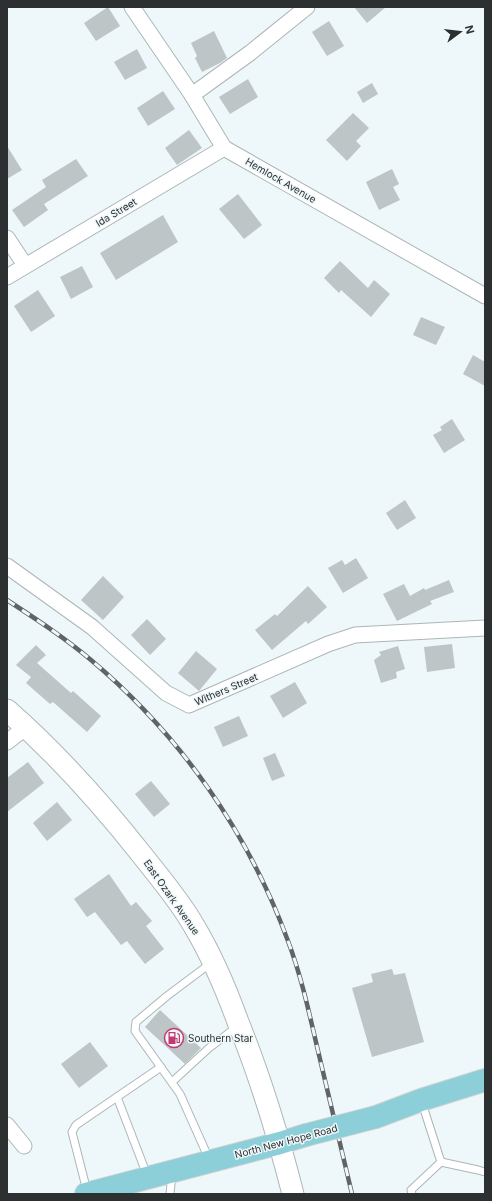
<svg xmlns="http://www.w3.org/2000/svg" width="492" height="1201" viewBox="0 0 492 1201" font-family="Inter,sans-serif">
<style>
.building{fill:#bdc5c7}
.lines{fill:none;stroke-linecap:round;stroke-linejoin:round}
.lane-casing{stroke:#adb6b7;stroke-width:9}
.street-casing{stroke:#adb6b7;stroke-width:17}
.secondary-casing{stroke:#adb6b7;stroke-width:23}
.primary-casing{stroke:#d1d1d2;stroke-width:24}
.lane{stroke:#fff;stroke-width:7}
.street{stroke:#fff;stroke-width:15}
.secondary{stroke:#fff;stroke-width:21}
.primary{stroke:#8ccfd9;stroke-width:22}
.rail-casing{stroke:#606465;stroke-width:4.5}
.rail{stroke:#eef7f9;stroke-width:3;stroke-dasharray:9;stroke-linecap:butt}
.primary-bridge-casing{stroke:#d1d1d2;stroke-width:24;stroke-linecap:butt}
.primary-bridge{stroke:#8ccfd9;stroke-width:22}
.labels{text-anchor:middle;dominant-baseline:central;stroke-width:3;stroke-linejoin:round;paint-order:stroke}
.street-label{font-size:10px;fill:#2d3031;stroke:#eef7f9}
.poi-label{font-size:10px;fill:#2d3031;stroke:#eef7f9;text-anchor:start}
</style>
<rect width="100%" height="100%" fill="#eef7f9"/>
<g class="building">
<polygon points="108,7 120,26 96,41 84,23"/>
<polygon points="354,7 386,7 367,23"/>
<polygon points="329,21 344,46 327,56 312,32"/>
<polygon points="214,31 227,58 220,63 202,72 195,58 197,56 191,43"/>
<polygon points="137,49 147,68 125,80 114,62"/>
<polygon points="248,79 258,97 230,114 219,97"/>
<polygon points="372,83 378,94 363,103 357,92"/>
<polygon points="163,91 175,109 148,126 137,108"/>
<polygon points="353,113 369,128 356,141 361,146 347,161 326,140"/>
<polygon points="189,130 202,148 177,165 165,148"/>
<polygon points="7,146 22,170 7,179"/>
<polygon points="76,159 88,176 44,204 48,210 24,227 12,210 46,187 42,180"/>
<polygon points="392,169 399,184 393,187 400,200 379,210 366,182"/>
<polygon points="238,194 262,225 244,239 219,209"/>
<polygon points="163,215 178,242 116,280 100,253"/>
<polygon points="340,261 368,288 374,280 390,294 371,317 341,290 339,293 324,278"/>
<polygon points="82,266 93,287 71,299 60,277"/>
<polygon points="38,290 55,316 31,332 14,306"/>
<polygon points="421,317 445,327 436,345 413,335"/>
<polygon points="473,355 485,362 485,386 463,374"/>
<polygon points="452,419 465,440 444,453 433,435 442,430 440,427"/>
<polygon points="405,500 416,518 397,530 386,513"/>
<polygon points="356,558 368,578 343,593 328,568 342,560 345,565"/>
<polygon points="103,576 124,597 103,620 81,600"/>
<polygon points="449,580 454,592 430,601 432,604 397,621 383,594 404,584 410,596 424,588 425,590"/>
<polygon points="308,586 327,607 308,624 306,621 272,650 255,630 275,614 277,616"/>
<polygon points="147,619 166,639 150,655 131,635"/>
<polygon points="452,644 455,668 427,672 424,647"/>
<polygon points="36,645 46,655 37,663 71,693 73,691 101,716 87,732 53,702 50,704 26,683 31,677 16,665"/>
<polygon points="398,646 405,669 396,672 397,678 381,683 374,660 381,655 379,652"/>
<polygon points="196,651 217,669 199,691 178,673"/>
<polygon points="295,682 307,703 283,718 270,696"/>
<polygon points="239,716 248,736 223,747 214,727"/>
<polygon points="275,753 285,776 272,781 263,758"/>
<polygon points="28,762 44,783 7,812 7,778"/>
<polygon points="151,781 170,804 154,817 135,794"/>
<polygon points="57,802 72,820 47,841 33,823"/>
<polygon points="109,874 131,906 136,902 152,921 146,926 164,949 145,964 127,941 121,945 95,912 87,917 74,899"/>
<polygon points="392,969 394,975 405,973 424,1042 372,1057 352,988 373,982 371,974"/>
<polygon points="160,1010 201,1048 185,1064 145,1027"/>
<polygon points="90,1042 108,1066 79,1088 61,1064"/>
</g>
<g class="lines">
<g class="lane-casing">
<g id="lane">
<polyline points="172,1082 209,1048 238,1026"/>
<polyline points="117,1097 147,1175"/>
<polyline points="422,1103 441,1162"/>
<polyline points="209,1159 180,1094 135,1031 136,1022 167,996 211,963"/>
<polyline points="441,1162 478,1170 485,1172"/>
<polyline points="87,1191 72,1132 76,1125 161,1067"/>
<polyline points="170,1194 172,1174"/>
<polyline points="412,1194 411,1190 441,1162"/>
</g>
</g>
<g class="street-casing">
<g id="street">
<polyline points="132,7 192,95 224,148 485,296"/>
<polyline points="192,95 250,53 307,7"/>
<polyline points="7,238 25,265"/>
<polyline points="7,277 224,148"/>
<polyline points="7,566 92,627 166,693 189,705 328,644 355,635 485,628"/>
<polyline points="7,742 26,727"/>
<polyline points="7,1125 24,1146"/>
</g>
</g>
<g class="secondary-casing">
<path id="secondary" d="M7 710C57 754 101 803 142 855 160 878 180 901 194 926 212 956 226 989 238 1022 261 1079 278 1135 293 1194"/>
</g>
<g class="primary-casing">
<g id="primary">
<polyline points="376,1117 421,1100 485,1080"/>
<polyline points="86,1194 280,1143 306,1135"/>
</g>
</g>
<use href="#lane" class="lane"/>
<use href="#street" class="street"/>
<use href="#secondary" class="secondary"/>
<use href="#primary" class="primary"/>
<g class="rail-casing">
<path id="rail" d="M7 600C36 619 65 638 91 660 180 735 248 832 288 941 302 978 310 1017 319 1055 330 1101 341 1148 352 1194"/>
</g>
<use href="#rail" class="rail"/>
<g class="primary-bridge-casing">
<polyline id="primary-bridge" points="306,1135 376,1117"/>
</g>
<use href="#primary-bridge" class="primary-bridge"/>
</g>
<defs>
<g id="fuel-ring" transform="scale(1)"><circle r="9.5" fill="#eef7f9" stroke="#c33972" stroke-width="1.5"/><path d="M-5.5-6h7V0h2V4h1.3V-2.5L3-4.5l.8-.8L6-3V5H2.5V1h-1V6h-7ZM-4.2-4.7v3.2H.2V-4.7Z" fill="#c33972"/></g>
</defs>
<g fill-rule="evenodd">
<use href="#fuel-ring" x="174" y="1038"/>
</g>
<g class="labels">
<g class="street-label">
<text transform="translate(281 180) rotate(30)">Hemlock Avenue</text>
<text transform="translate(116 212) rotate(-31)">Ida Street</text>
<text transform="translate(226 689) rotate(-23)">Withers Street</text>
<text transform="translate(172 897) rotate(55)">East Ozark Avenue</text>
<text transform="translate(286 1141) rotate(-15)">North New Hope Road</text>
</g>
<g class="poi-label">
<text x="188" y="1038">Southern Star</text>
</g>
</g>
<rect width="492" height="1201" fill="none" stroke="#2d3031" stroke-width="16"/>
<g transform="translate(460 32) rotate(75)" stroke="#eef7f9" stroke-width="3" paint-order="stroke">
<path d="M0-3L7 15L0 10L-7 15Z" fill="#2d3031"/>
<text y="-6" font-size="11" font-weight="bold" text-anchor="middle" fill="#2d3031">N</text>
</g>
</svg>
